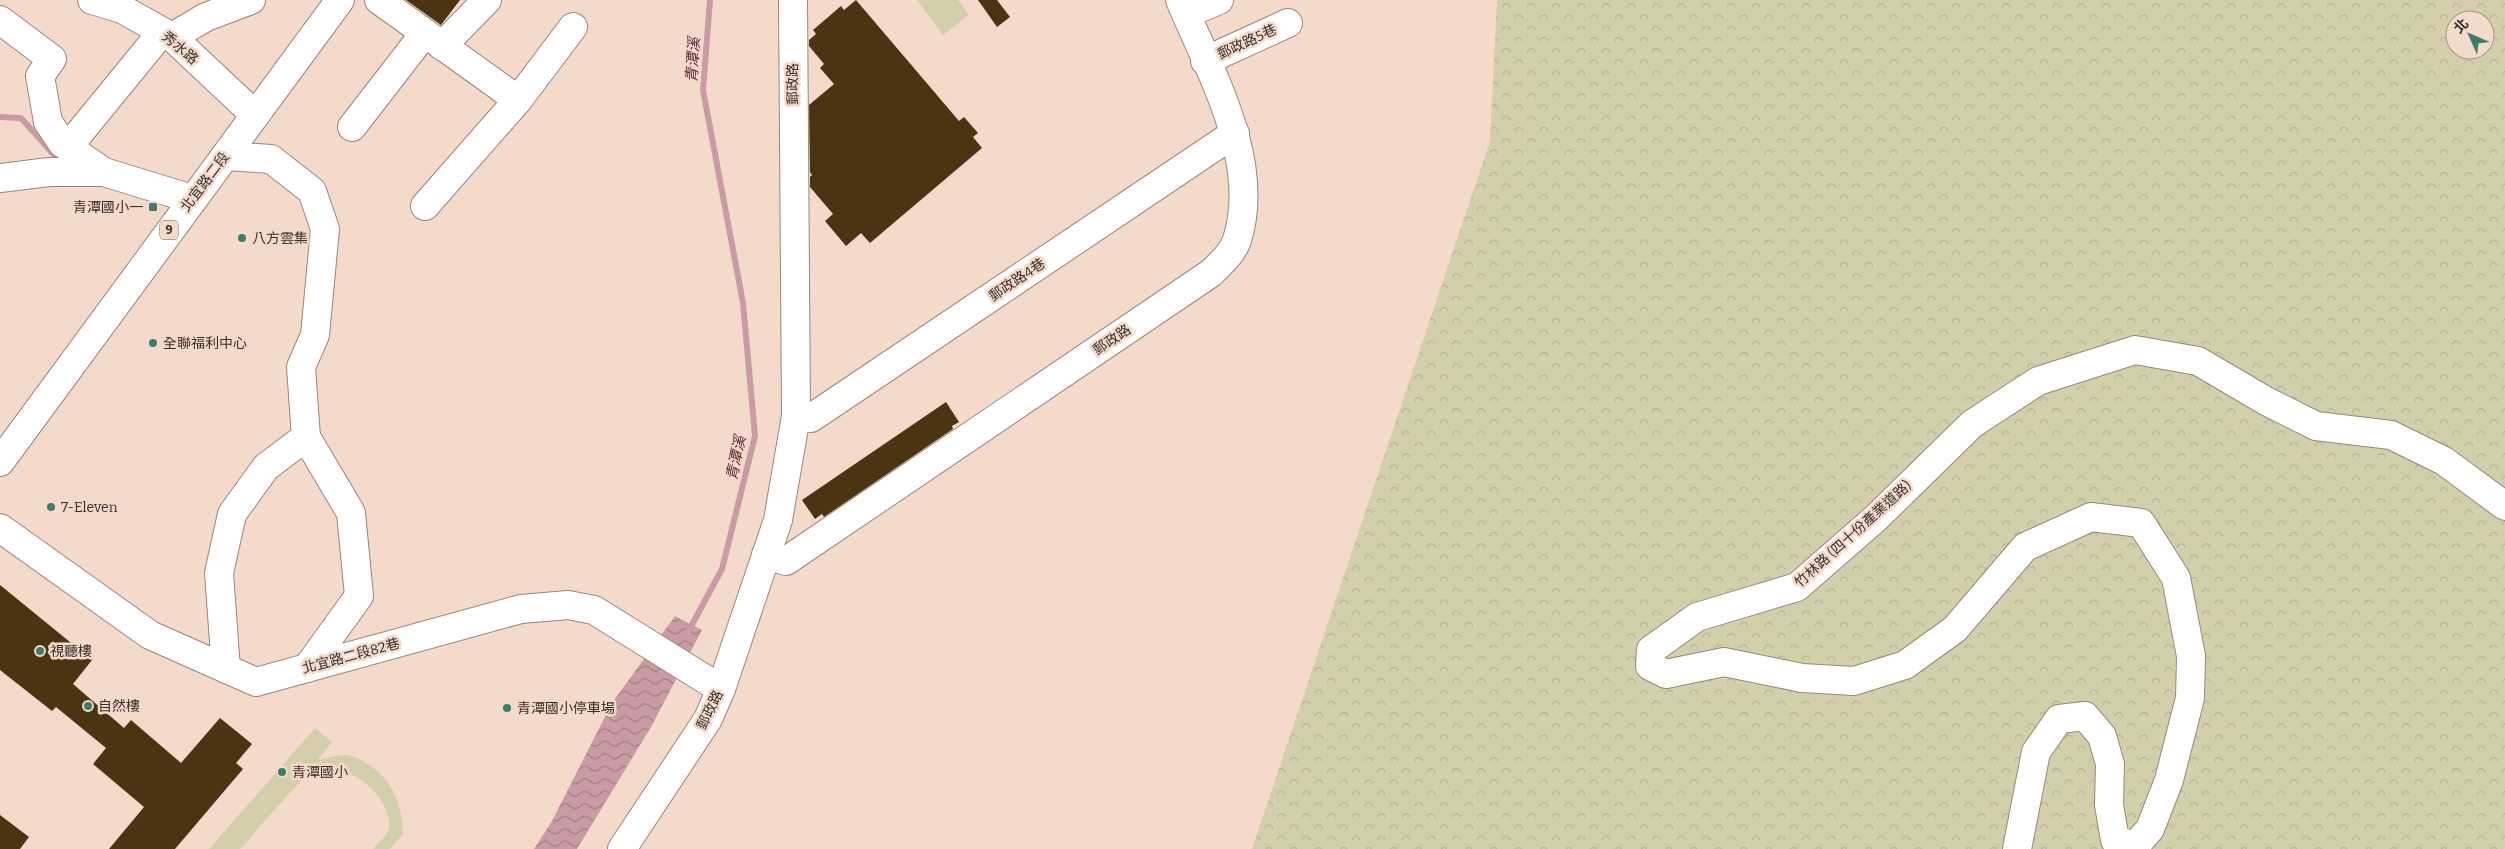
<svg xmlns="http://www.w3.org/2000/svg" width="2505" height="849" viewBox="0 0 2505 849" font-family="Bitter,'Noto Sans TC',serif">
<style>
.forest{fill:url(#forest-crowns);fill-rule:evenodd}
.pitch{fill:#d4cfab}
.water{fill:url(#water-waves)}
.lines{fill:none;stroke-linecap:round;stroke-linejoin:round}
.stream{stroke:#ca9ba5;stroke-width:6}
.building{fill:#4a3412}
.minor-casing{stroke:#9c8577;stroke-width:30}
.major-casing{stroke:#9c8577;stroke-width:30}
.minor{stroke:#fff;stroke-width:28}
.major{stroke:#fff;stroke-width:28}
.poi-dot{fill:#3e7d6c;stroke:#f4dacb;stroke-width:2}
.labels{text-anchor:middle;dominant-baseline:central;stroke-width:5;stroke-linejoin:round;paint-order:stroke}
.shield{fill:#f4dacb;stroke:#70625a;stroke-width:1}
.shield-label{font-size:12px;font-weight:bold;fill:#382e29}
.street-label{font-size:14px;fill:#382e29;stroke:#f4dacb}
.poi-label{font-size:14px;fill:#382e29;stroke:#f4dacb;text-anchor:start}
.water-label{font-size:15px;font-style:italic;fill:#5e2335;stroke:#f4dacb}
</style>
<defs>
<pattern id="forest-crowns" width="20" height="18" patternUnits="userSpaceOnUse" patternTransform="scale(1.25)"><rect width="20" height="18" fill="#d4cfab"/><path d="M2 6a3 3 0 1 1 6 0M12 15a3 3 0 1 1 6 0" fill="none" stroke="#b7b293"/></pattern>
<pattern id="water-waves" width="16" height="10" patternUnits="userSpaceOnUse" patternTransform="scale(1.25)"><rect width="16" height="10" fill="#ca9ba5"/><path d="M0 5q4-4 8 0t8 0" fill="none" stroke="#a57f86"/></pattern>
</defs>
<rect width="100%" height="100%" fill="#f4dacb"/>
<path class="forest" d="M1497 0H2505V849H1252L1490 141ZM2455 20H2485V50H2455Z"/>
<g class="pitch">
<polygon points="917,0 958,0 969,15 943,35"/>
<path d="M315 728 332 742 318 760C330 758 341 753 352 756 357 757 362 761 366 763 393 779 402 804 403 834L390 849H373C378 843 387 836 389 828 390 823 389 818 387 813 378 784 341 760 311 773 302 776 251 838 240 849H209Z"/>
</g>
<polygon class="water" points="675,616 702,630 651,727 577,849 534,849 552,821 612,703"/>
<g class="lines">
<g class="stream">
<polyline points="0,117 21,118 63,165"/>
<polyline points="688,632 722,569 755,436 743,303 703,90 710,0"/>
</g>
</g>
<g class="building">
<polygon points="406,0 460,0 441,25"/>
<polygon points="856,0 959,121 964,117 978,133 973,137 982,148 870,243 861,233 846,246 825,221 833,214 810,187 810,177 812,175 810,172 809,105 834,84 820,68 824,64 809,46 809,40 816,34 813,30 841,6 844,10"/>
<polygon points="978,0 997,0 1010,17 997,27"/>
<polygon points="946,402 959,422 952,426 953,429 824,517 822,514 815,519 802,500"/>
<polygon points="0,585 92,660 73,684 124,728 131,720 181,763 220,718 252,744 236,763 243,769 175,849 109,849 144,807 93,764 106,748 56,707 52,711 0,670"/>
<polygon points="0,815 29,837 20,849 0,849"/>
</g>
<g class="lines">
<g class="minor-casing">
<g id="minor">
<polyline points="92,0 122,9 172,37 255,115"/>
<polyline points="379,0 518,100 425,206"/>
<polyline points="1186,14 1219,0"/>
<polyline points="0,20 52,59 40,76 48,122 62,143 104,172 192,199"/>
<polyline points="172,37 206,17 251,0"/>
<polyline points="442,46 487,0"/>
<polyline points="1205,61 1288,23"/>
<polyline points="518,100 573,27"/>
<polyline points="352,127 424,34"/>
<polyline points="68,147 162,32"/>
<polyline points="225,156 271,159 312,191 325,229 315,335 301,367 306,437 266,467 232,514 219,573 226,669"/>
<polyline points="0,178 49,172 104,172"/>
<polyline points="796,416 811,418 1235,133"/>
<polyline points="306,437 351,513 359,596 307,668"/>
<polyline points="0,528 150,635 256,682 521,609 568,605 594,610 721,689"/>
<path d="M766 555 786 561 1211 273C1221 263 1232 254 1237 240 1262 161 1210 72 1180 0"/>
<polyline points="622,849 708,719 721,689 778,520 796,416 793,0"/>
<polyline points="2017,849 2036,752 2059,719 2085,716 2102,736 2110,764 2109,805 2115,840 2135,846 2150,829 2169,780 2190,698 2191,656 2176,578 2141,523 2091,517 2025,547 1955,629 1905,665 1854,681 1802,678 1724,662 1666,674 1650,666 1651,650 1697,617 1797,587 1876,518 1972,424 2038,381 2135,350 2198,361 2266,401 2316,426 2391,435 2444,461 2505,506"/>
</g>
</g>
<g class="major-casing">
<polyline id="major" points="0,462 340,0"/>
</g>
<use href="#minor" class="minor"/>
<use href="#major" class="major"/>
</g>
<g class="poi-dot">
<rect x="148" y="202" width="10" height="10" rx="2.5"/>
<circle cx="242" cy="238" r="5"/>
<circle cx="153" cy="343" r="5"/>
<circle cx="51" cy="507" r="5"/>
<circle cx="40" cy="651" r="5"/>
<circle cx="88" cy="706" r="5"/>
<circle cx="507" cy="708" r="5"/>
<circle cx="282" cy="772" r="5"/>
</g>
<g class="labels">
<rect class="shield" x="160" y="220.5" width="18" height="19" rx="4"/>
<g class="shield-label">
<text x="169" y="230">9</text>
</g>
<g class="street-label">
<text transform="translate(1247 42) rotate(-25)">郵政路5巷</text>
<text transform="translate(180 48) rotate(40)">秀水路</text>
<text transform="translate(793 84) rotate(-91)">郵政路</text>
<text transform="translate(205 182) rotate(-53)">北宜路二段</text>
<text transform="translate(1017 280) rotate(-34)">郵政路4巷</text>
<text transform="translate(1112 340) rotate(-34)">郵政路</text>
<text transform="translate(1853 534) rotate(-42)">竹林路 (四十份產業道路)</text>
<text transform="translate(351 656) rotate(-15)">北宜路二段82巷</text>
<text transform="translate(710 710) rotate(-64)">郵政路</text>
</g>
<g class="poi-label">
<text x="143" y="207" text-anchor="end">青潭國小一</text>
<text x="252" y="238">八方雲集</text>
<text x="163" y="343">全聯福利中心</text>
<text x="61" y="507">7-Eleven</text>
<text x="50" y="651">視聽樓</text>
<text x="98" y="706">自然樓</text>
<text x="517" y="708">青潭國小停車場</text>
<text x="292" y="772">青潭國小</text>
</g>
<g class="water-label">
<text transform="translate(693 60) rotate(-86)">青潭溪</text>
<text transform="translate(736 458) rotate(-78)">青潭溪</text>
</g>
</g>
<g transform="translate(2470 35) rotate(315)"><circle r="24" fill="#f4dacb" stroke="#a9958a"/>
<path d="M0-4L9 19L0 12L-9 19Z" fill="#3e7d6c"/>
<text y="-8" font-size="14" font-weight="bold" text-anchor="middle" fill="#382e29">北</text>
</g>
</svg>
